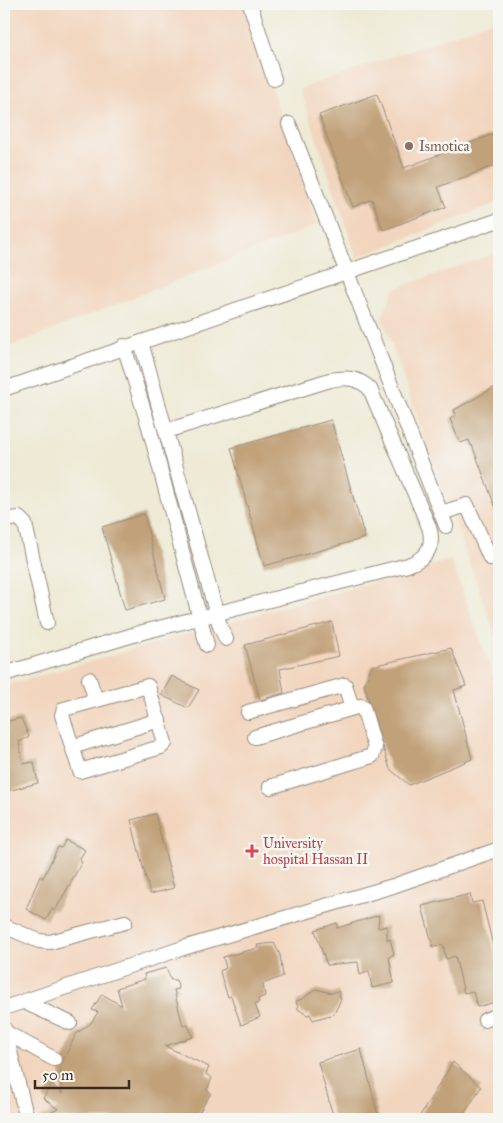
<svg xmlns="http://www.w3.org/2000/svg" width="503" height="1123" viewBox="0 0 503 1123" font-family="'IM FELL Great Primer',serif">
<style>
.built{fill:#f2d5be}
.building{fill:#c1a179}
.lines{fill:none;stroke-linecap:round;stroke-linejoin:round}
.minor-casing{stroke:#948a7a;stroke-width:16}
.minor{stroke:#fff;stroke-width:14}
.education-dot{fill:#8d6e63;stroke:#f6f6f2;stroke-width:2}
.health-dot{fill:#e0444e;stroke:#f6f6f2;stroke-width:2}
.labels{text-anchor:middle;dominant-baseline:central;stroke-width:5;stroke-linejoin:round;paint-order:stroke}
.education-label{font-size:14px;fill:#785e54;stroke:#f6f6f2;text-anchor:start}
.health-label{font-size:14px;fill:#be3a42;stroke:#f6f6f2;text-anchor:start}
</style>
<rect width="100%" height="100%" fill="#f6f6f2"/>
<filter id="ink" filterUnits="userSpaceOnUse"><feTurbulence type="fractalNoise" baseFrequency=".02" numOctaves="2"/><feDisplacementMap in="SourceGraphic" scale="10" xChannelSelector="R" yChannelSelector="G"/><feConvolveMatrix kernelMatrix="1 2 1 2 8 2 1 2 1" color-interpolation-filters="sRGB"/></filter>
<filter id="wash" filterUnits="userSpaceOnUse"><feTurbulence type="fractalNoise" baseFrequency=".0096" numOctaves="4" result="noise"/><feDisplacementMap in="SourceGraphic" scale="20" xChannelSelector="R" yChannelSelector="G"/><feGaussianBlur stdDeviation="1.12" result="paint"/><feColorMatrix in="noise" values="0 0 0 0 0 0 0 0 0 0 0 0 0 0 0 0 0 1.4 0 .05"/><feComposite in="paint" operator="in"/></filter>
<g filter="url(#wash)">
<rect width="100%" height="100%" fill="#eeead5"/>
<g class="built">
<polygon points="4,4 244,4 317,225 4,349"/>
<polygon points="499,19 499,202 357,258 300,89"/>
<polygon points="499,252 499,646 382,317 394,289"/>
<polygon points="451,560 499,692 499,1119 4,1119 4,686"/>
</g>
<g id="blocks">
<g class="building">
<polygon points="377,94 404,168 499,132 499,164 438,187 446,207 383,230 372,199 353,207 319,115"/>
<polygon points="499,385 499,514 498,514 472,445 471,446 469,440 460,443 450,419 456,415 454,410"/>
<polygon points="331,420 365,538 264,566 231,448"/>
<polygon points="144,514 165,599 125,610 102,527"/>
<polygon points="332,622 339,656 280,669 284,693 260,700 245,645"/>
<polygon points="451,648 466,686 454,690 472,759 409,785 390,769 364,685 372,666"/>
<polygon points="172,676 199,690 188,708 161,695"/>
<polygon points="21,718 29,737 19,742 23,764 34,762 38,783 4,792 4,722"/>
<polygon points="155,814 174,888 150,894 131,820"/>
<polygon points="66,840 85,850 79,860 82,862 55,911 52,909 46,920 26,909 40,876 43,878 58,847 61,848"/>
<polygon points="470,894 472,903 482,901 497,961 499,960 499,1001 477,1007 473,991 464,993 455,956 446,959 443,945 433,947 422,906"/>
<polygon points="379,915 378,928 387,926 387,940 390,939 394,954 389,957 394,983 372,988 369,971 360,975 358,962 327,965 315,930 337,923 337,928"/>
<polygon points="274,943 280,955 283,976 263,984 265,996 258,999 259,1002 255,1005 260,1017 241,1025 231,996 228,997 222,979 220,971 226,968 223,957 258,948 257,945"/>
<polygon points="166,968 171,980 176,980 179,989 174,990 183,1026 188,1025 193,1037 165,1046 209,1067 206,1074 212,1078 207,1090 211,1093 195,1119 37,1119 58,1109 43,1098 52,1084 62,1094 60,1067 76,1034 91,1023 98,1012 92,1010 102,994 122,1006 117,988 145,979 144,974"/>
<polygon points="316,989 332,993 338,991 341,999 334,1014 313,1020 310,1014 307,1015 298,1009 296,1001 303,999"/>
<polygon points="361,1049 379,1119 334,1119 318,1062"/>
<polygon points="453,1062 481,1087 461,1119 418,1119"/>
</g>
</g>
</g>
<g filter="url(#ink)">
<use href="#blocks" fill-opacity="0" stroke="#948a7a" stroke-width="1"/>
<g class="lines">
<g class="minor-casing">
<g id="minor">
<polyline points="250,4 274,79"/>
<polyline points="289,124 446,526"/>
<polyline points="141,342 220,626 226,639"/>
<polyline points="124,346 149,427 207,645"/>
<polyline points="4,389 499,220"/>
<polyline points="441,513 467,505 490,558"/>
<polyline points="4,520 19,518 25,524 47,623"/>
<path d="M4 674 143 632 408 565C427 558 435 546 429 527L370 389C358 377 346 377 330 380L166 431"/>
<polyline points="89,679 96,700"/>
<polygon points="148,686 165,743 161,747 80,771 62,715 64,709"/>
<polyline points="248,712 345,685 352,708"/>
<polyline points="255,737 360,706 363,707 375,748 372,756 270,787"/>
<polyline points="72,747 159,720"/>
<polyline points="4,926 39,941 50,942 125,922"/>
<polyline points="24,1002 70,1023"/>
<polyline points="4,1008 183,948 393,886 499,849"/>
<polyline points="485,1020 499,1015"/>
<polyline points="4,1028 27,1119"/>
<polyline points="5,1032 54,1059"/>
</g>
</g>
<use href="#minor" class="minor"/>
</g>
</g>
<circle class="education-dot" cx="409" cy="146" r="5"/>
<path class="health-dot" d="M249.5 843.5h5v5h5v5h-5v5h-5v-5h-5v-5h5z"/>
<g class="labels">
<g class="education-label">
<text x="419" y="146">Ismotica</text>
</g>
<g class="health-label">
<text x="263" y="843">University<tspan x="263" dy="16">hospital Hassan II</tspan></text>
</g>
</g>
<rect width="503" height="1123" fill="none" stroke="#f6f6f2" stroke-width="20"/>
<path d="M35 1080v8h94v-8" fill="none" stroke="#3b2a1e" stroke-width="2.5"/>
<text x="42" y="1080" font-size="15" fill="#3b2a1e" stroke="#f6f6f2" stroke-width="4" paint-order="stroke">50 m</text>
</svg>
